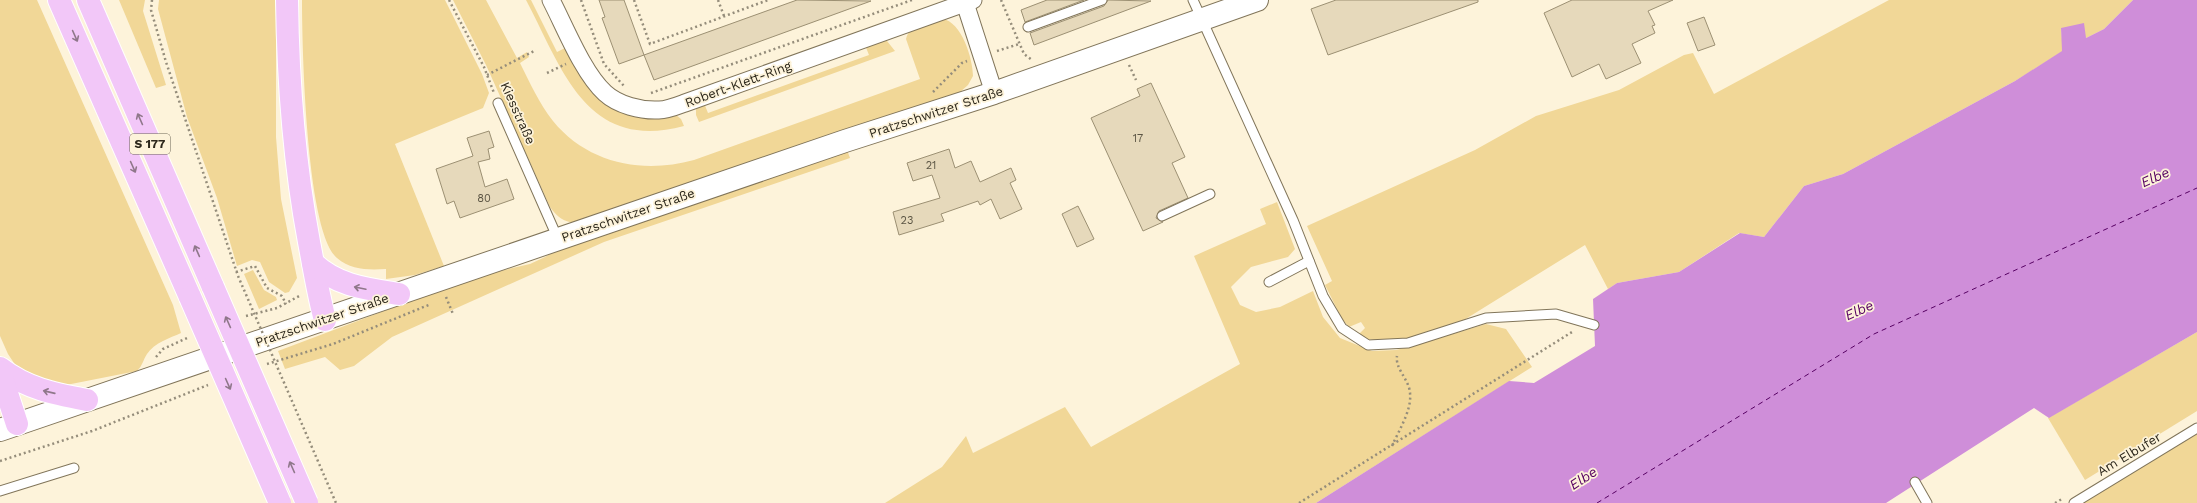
<svg xmlns="http://www.w3.org/2000/svg" width="2197" height="503" viewBox="0 0 2197 503" font-family="'Work Sans',sans-serif">
<style>
.green{fill:#f1d797}
.water{fill:#cf8ed9}
.lines{fill:none;stroke-linecap:round;stroke-linejoin:round}
.ferry{stroke:#560062;stroke-width:1;stroke-dasharray:5 4;stroke-linecap:butt}
.building{fill:#e6d9bb;stroke:#9c9073}
.service-casing{stroke:#81755a;stroke-width:11}
.minor-casing{stroke:#81755a;stroke-width:19}
.tertiary-casing{stroke:#81755a;stroke-width:24}
.trunk-casing{stroke:#fff;stroke-width:24}
.path{stroke:#958d7b;stroke-width:2.5;stroke-dasharray:2 3;stroke-linecap:butt}
.service{stroke:#fff;stroke-width:9}
.minor{stroke:#fff;stroke-width:17}
.tertiary{stroke:#fff;stroke-width:22}
.trunk{stroke:#f2c7f8;stroke-width:22}
.trunk-bridge-casing{stroke:#fff;stroke-width:24;stroke-linecap:butt}
.path-bridge{stroke:#958d7b;stroke-width:2.5;stroke-dasharray:2 3;stroke-linecap:butt}
.trunk-bridge{stroke:#f2c7f8;stroke-width:22}
.oneway{stroke:#8f778a}
.labels{text-anchor:middle;dominant-baseline:central;stroke-width:3.5;stroke-linejoin:round;paint-order:stroke}
.number-label{font-size:11px;fill:#5a5443}
.shield{fill:#fdf3da;stroke:#6b6454;stroke-width:1}
.shield-label{font-size:12px;font-weight:bold;fill:#2c271b}
.street-label{font-size:13px;fill:#2c271b;stroke:#fdf3da}
.water-label{font-size:14px;font-style:italic;fill:#560062;stroke:#fdf3da}
</style>
<rect width="100%" height="100%" fill="#fdf3da"/>
<g class="green">
<path d="M0 0H37L173 305 181 333C170 338 154 343 147 354 143 360 143 365 137 371L61 386 18 369 8 354 0 336Z"/>
<polygon points="119,0 145,0 143,11 166,85 156,88"/>
<polygon points="159,0 276,0 276,137 281,199 297,278 289,292 285,293 269,282 260,262 252,260 237,266 217,198 187,117 158,9"/>
<path d="M302 0H445L482 74 489 93 483 108 395 144 444 266 415 275 386 279V269C368 270 351 270 337 258 306 232 302 45 302 0Z"/>
<path d="M453 0H486L517 58 527 52 529 57 520 63C530 83 539 103 553 121 588 164 643 174 694 160L920 79 906 39C908 30 914 28 922 26 927 24 937 19 942 19 962 21 973 60 973 76L968 85 959 93 576 223C564 222 557 217 550 207L486 65Z"/>
<path d="M526 0H531L557 52 567 47 620 111C639 118 656 117 676 115L681 119 684 126C586 152 563 70 526 0Z"/>
<polygon points="1889,0 2133,0 2104,29 2086,38 2061,28 2063,51 2015,81 1843,174 1804,186 1764,237 1739,233 1679,272 1617,283 1608,289 1585,245 1464,320 1407,339 1381,341 1367,339 1359,334 1365,328 1361,322 1349,327 1342,319 1325,285 1332,281 1307,226 1475,150 1536,116 1619,90 1684,55 1693,53 1714,94"/>
<polygon points="878,40 887,41 895,51 699,122 696,115 696,109 704,103 708,113 869,55 865,45"/>
<polygon points="847,150 850,158 604,242 392,337 354,366 340,370 325,357 285,369 278,351 474,277 530,264 545,257 565,245"/>
<polygon points="1277,202 1295,249 1288,257 1251,267 1231,287 1240,305 1256,312 1280,307 1313,291 1323,317 1340,338 1372,351 1396,350 1416,345 1486,324 1506,329 1532,367 1316,503 885,503 942,467 966,436 973,453 1065,407 1091,447 1240,364 1194,256 1266,224 1260,209"/>
<polygon points="253,270 264,290 276,297 277,300 259,309 244,274"/>
<polygon points="2197,332 2197,411 2085,480 2048,418"/>
<polygon points="2197,434 2197,503 2083,503"/>
</g>
<polygon class="water" points="2133,0 2197,0 2197,332 2049,418 2034,408 1886,503 1316,503 1509,381 1534,383 1595,346 1593,299 1617,283 1679,272 1740,233 1764,237 1804,186 1843,174 2015,81 2062,51 2061,28 2084,23 2086,38 2104,29"/>
<g class="lines">
<polyline class="ferry" points="1597,503 1874,334 2197,188"/>
</g>
<g class="building">
<polygon points="599,0 624,0 644,55 797,0 871,1 654,80 644,55 619,64 602,18 605,17"/>
<polygon points="1047,0 1084,0 1025,22 1021,10"/>
<polygon points="1108,0 1151,1 1034,45 1030,33 1104,6"/>
<polygon points="1336,0 1478,0 1478,2 1328,55 1311,9"/>
<polygon points="1572,0 1673,0 1648,11 1655,25 1652,26 1655,33 1632,44 1641,63 1606,79 1599,64 1572,77 1544,13"/>
<polygon points="1704,17 1715,45 1698,51 1687,23"/>
<polygon points="1151,83 1185,157 1172,163 1188,198 1159,211 1156,218 1163,222 1143,231 1091,118 1140,96 1137,89"/>
<polygon points="489,131 494,147 488,149 490,159 478,162 485,187 507,179 514,199 460,218 454,201 447,204 436,169 473,156 467,138"/>
<polygon points="949,149 955,168 971,161 980,182 1011,168 1016,180 1010,183 1022,209 1000,219 991,199 980,205 978,201 941,214 944,221 899,235 893,212 940,198 932,175 913,181 907,163"/>
<polygon points="1078,206 1094,239 1077,247 1062,214"/>
</g>
<g class="lines">
<g class="service-casing">
<g id="service">
<polyline points="1193,0 1293,220 1323,296 1342,328 1368,345 1408,343 1486,318 1556,314 1594,325"/>
<polyline points="1028,27 1102,0"/>
<polyline points="498,103 558,239"/>
<polyline points="1162,216 1210,194"/>
<polyline points="1269,282 1309,261"/>
<polyline points="1915,482 1927,503"/>
<polyline points="0,491 74,468"/>
<polyline points="2074,503 2197,428"/>
</g>
</g>
<g class="minor-casing">
<g id="minor">
<path d="M551 0C565 27 583 73 605 93 618 105 641 111 659 110 667 110 677 106 685 103L973 0"/>
<polyline points="964,0 994,93"/>
</g>
</g>
<g class="tertiary-casing">
<polyline id="tertiary" points="0,430 845,141 994,93 1257,0"/>
</g>
<g class="trunk-casing">
<g id="trunk">
<polyline points="59,0 190,297"/>
<polyline points="88,0 213,287"/>
<path d="M287 0C288 82 294 162 309 242 314 268 318 294 325 320"/>
<path d="M313 263C337 286 367 289 399 294"/>
<path d="M0 368C27 389 55 394 87 400"/>
<polyline points="0,372 17,424"/>
</g>
</g>
<g class="path">
<polyline points="152,0 151,10 166,62 238,276"/>
<polyline points="449,0 484,67 494,93"/>
<polyline points="581,0 604,64 624,86"/>
<polyline points="634,0 650,44 768,0"/>
<polyline points="718,0 724,16"/>
<polyline points="1001,0 1024,54 1032,60"/>
<polyline points="997,51 1019,44"/>
<polyline points="1129,65 1136,80"/>
<polyline points="547,73 566,64"/>
<polyline points="487,75 536,50"/>
<polyline points="933,92 962,63 967,61"/>
<polyline points="651,93 912,0"/>
<polyline points="236,272 255,266 267,288 282,296 286,304"/>
<polyline points="446,297 453,314"/>
<polyline points="246,316 277,308 301,295"/>
<polyline points="156,357 163,349 187,338"/>
<polyline points="267,364 333,344 431,304"/>
<path d="M1392 446C1399 430 1412 410 1410 393 1409 379 1395 369 1397 356"/>
<polyline points="0,461 92,431 208,385"/>
<polyline points="1299,503 1572,332"/>
<polyline points="2055,503 2062,499"/>
</g>
<use href="#service" class="service"/>
<use href="#minor" class="minor"/>
<use href="#tertiary" class="tertiary"/>
<use href="#trunk" class="trunk"/>
<g class="trunk-bridge-casing">
<g id="trunk-bridge">
<polyline points="213,287 307,503"/>
<polyline points="190,297 280,503"/>
</g>
</g>
<polyline class="path-bridge" points="238,276 336,503"/>
<use href="#trunk-bridge" class="trunk-bridge"/>
</g>
<defs><path id="oneway-shaft" d="M-6 0H5M1.5-3L5.5 0L1.5 3" fill="none" stroke-width="1.6" stroke-linecap="round" stroke-linejoin="round"/></defs>
<g class="oneway">
<use href="#oneway-shaft" transform="translate(75 36) rotate(66)"/>
<use href="#oneway-shaft" transform="translate(140 119) rotate(-114)"/>
<use href="#oneway-shaft" transform="translate(133 167) rotate(66)"/>
<use href="#oneway-shaft" transform="translate(197 251) rotate(-114)"/>
<use href="#oneway-shaft" transform="translate(360 288) rotate(-168)"/>
<use href="#oneway-shaft" transform="translate(228 322) rotate(-114)"/>
<use href="#oneway-shaft" transform="translate(228 384) rotate(66)"/>
<use href="#oneway-shaft" transform="translate(49 392) rotate(-167)"/>
<use href="#oneway-shaft" transform="translate(292 467) rotate(-114)"/>
</g>
<g class="labels">
<g class="number-label">
<text x="1138" y="138">17</text>
<text x="931" y="165">21</text>
<text x="484" y="198">80</text>
<text x="907" y="220">23</text>
</g>
<rect class="shield" x="130" y="134" width="40" height="20" rx="3"/>
<g class="shield-label">
<text x="150" y="144">S 177</text>
</g>
<g class="street-label">
<text transform="translate(738 84) rotate(-20)">Robert-Klett-Ring</text>
<text transform="translate(936 112) rotate(-18)">Pratzschwitzer Straße</text>
<text transform="translate(518 113) rotate(66)">Kiesstraße</text>
<text transform="translate(628 215) rotate(-19)">Pratzschwitzer Straße</text>
<text transform="translate(322 320) rotate(-19)">Pratzschwitzer Straße</text>
<text transform="translate(2129 454) rotate(-31)">Am Elbufer</text>
</g>
<g class="water-label">
<text transform="translate(2155 177) rotate(-24)">Elbe</text>
<text transform="translate(1859 310) rotate(-24)">Elbe</text>
<text transform="translate(1583 478) rotate(-33)">Elbe</text>
</g>
</g>
</svg>
